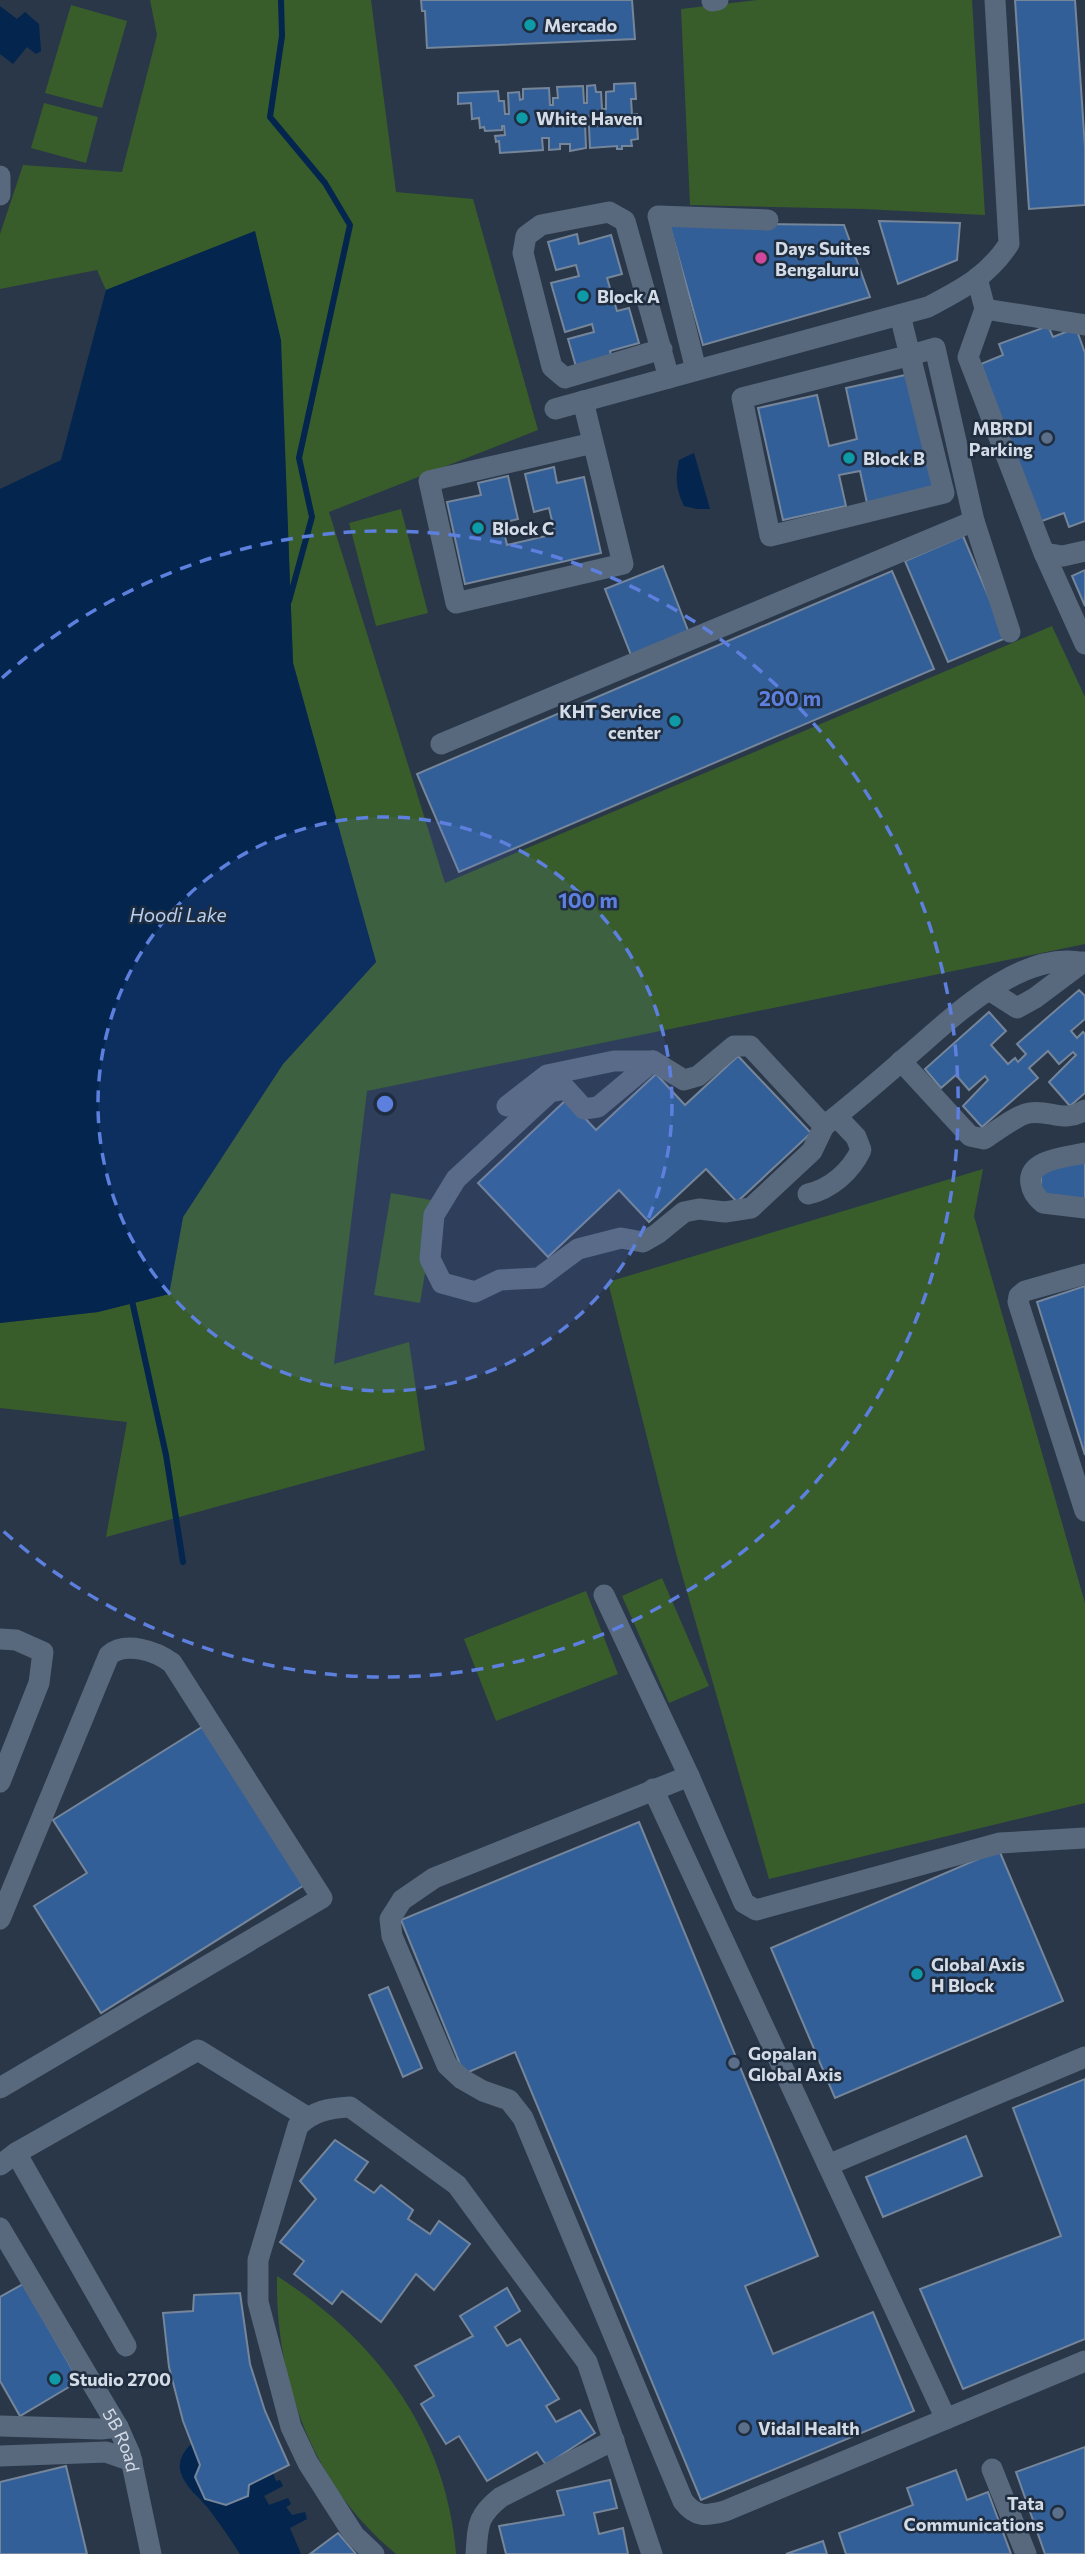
<svg xmlns="http://www.w3.org/2000/svg" width="1085" height="2554" viewBox="0 0 1085 2554" font-family="Commissioner,sans-serif">
<style>
.green{fill:#385d2b}
.water{fill:#03254e}
.lines{fill:none;stroke-linecap:round;stroke-linejoin:round}
.stream{stroke:#03254e;stroke-width:6}
.building{fill:#335f98;stroke:#75859a;stroke-width:2}
.minor{stroke:#59697d;stroke-width:21}
.ring{fill:none;stroke:#5d7fdd;stroke-width:3.5;stroke-dasharray:12 9}
.culture-dot{fill:#0f9aa8;stroke:#1f2d3f;stroke-width:2.5}
.hotel-dot{fill:#d1479c;stroke:#1f2d3f;stroke-width:2.5}
.service-dot{fill:#5c6f8a;stroke:#1f2d3f;stroke-width:2.5}
.labels{text-anchor:middle;dominant-baseline:central;stroke-width:5;stroke-linejoin:round;paint-order:stroke}
.poi-label{font-size:18px;font-weight:bold;fill:#d3dbe7;stroke:#1f2d3f;text-anchor:start}
.street-label{font-size:18px;fill:#d3dbe7;stroke:#1f2d3f}
.water-label{font-size:19px;font-style:italic;fill:#b8d1f3;stroke:#1f2d3f}
.centre{fill:#5d7fdd;stroke:#1f2d3f;stroke-width:3.5}
.ring-label{font-size:21px;text-anchor:middle;font-weight:bold;fill:#5d7fdd;stroke:#1f2d3f;stroke-width:5;stroke-linejoin:round;paint-order:stroke}
</style>
<rect width="100%" height="100%" fill="#293749"/>
<g class="green">
<polygon points="150,0 371,0 396,192 473,199 538,430 329,512 445,883 1052,626 1085,697 1085,944 367,1091 334,1364 409,1342 425,1450 106,1537 127,1422 0,1408 0,1323 98,1312 169,1294 183,1217 283,1064 376,962 293,663 285,458 255,231 106,290 97,270 0,289 0,234 23,165 122,172 157,35"/>
<polygon points="757,0 972,0 985,215 863,209 690,205 681,9"/>
<polygon points="71,5 127,21 102,108 45,93"/>
<polygon points="44,103 98,117 86,163 31,148"/>
<polygon points="401,509 428,613 376,626 349,523"/>
<polygon points="983,1169 974,1216 1085,1603 1085,1803 769,1879 677,1557 608,1282"/>
<polygon points="391,1193 437,1201 420,1303 374,1295"/>
<polygon points="662,1578 709,1686 669,1703 622,1596"/>
<polygon points="586,1591 618,1674 496,1721 464,1639"/>
<path d="M277 2276C377 2340 446 2433 456 2554H396C313 2486 275 2381 277 2276Z"/>
</g>
<g class="water">
<polygon points="0,6 17,19 25,12 39,24 41,51 36,54 27,47 13,64 0,54"/>
<polygon points="255,231 281,340 293,663 376,962 283,1064 183,1217 169,1294 98,1312 0,1323 0,489 61,460 106,290"/>
<path d="M694 453 710 509H697L684 506C676 489 675 478 679 460Z"/>
<path d="M192 2443 200 2465 195 2477 204 2499 226 2505 248 2496 249 2485 273 2473 276 2481 280 2480 283 2486 264 2496 269 2505 288 2498 291 2504 286 2507 292 2515 305 2512 307 2519 290 2528 301 2554H240C230 2538 219 2523 208 2508 199 2497 185 2487 181 2473 177 2461 184 2451 192 2443Z"/>
</g>
<g class="lines">
<g class="stream">
<polyline points="281,0 282,36 270,117 325,183 350,225 299,458 312,517 289,601"/>
<polyline points="131,1296 166,1455 183,1562"/>
</g>
</g>
<g class="building">
<polygon points="421,0 632,0 635,39 427,48 425,11 422,11"/>
<polygon points="1015,0 1075,0 1085,147 1085,205 1029,209"/>
<polygon points="635,83 636,99 631,99 632,114 637,114 637,119 615,121 615,125 637,124 638,139 631,140 632,146 622,146 622,149 617,149 617,146 590,148 589,126 600,126 599,116 573,117 574,125 585,124 586,148 570,151 570,144 560,144 560,149 549,150 549,138 542,138 543,150 500,153 499,141 496,142 495,136 505,135 504,126 502,126 502,130 485,131 484,127 480,128 479,118 472,119 471,103 458,104 458,93 498,91 499,101 504,101 505,114 509,114 508,93 519,92 520,100 523,99 523,89 549,88 550,105 553,105 553,98 558,98 557,87 583,86 584,103 587,103 587,86 595,85 596,92 601,92 602,109 606,109 606,92 614,91 614,84"/>
<polygon points="879,221 960,223 957,260 898,284"/>
<polygon points="669,223 844,225 870,297 703,345"/>
<polygon points="577,234 579,244 611,235 622,274 607,278 617,311 629,308 639,343 610,351 612,360 577,370 568,339 594,332 592,324 565,332 551,283 579,276 576,265 556,270 548,242"/>
<polygon points="1048,326 1053,337 1076,328 1085,353 1085,521 1069,527 1064,513 1039,522 981,364 1003,355 999,344"/>
<polygon points="910,374 935,488 867,503 860,471 839,475 846,506 783,520 758,408 817,395 829,446 857,439 846,388"/>
<polygon points="554,467 557,483 584,477 601,553 465,584 447,502 481,495 478,483 508,476 518,519 502,523 507,545 555,534 549,508 534,512 525,474"/>
<polygon points="963,536 1006,638 948,662 905,561"/>
<polygon points="663,566 689,633 631,655 605,589"/>
<polygon points="1085,570 1085,606 1072,576"/>
<polygon points="892,571 934,669 459,872 417,774"/>
<polygon points="1079,990 1085,996 1085,1019 1071,1031 1077,1038 1083,1032 1085,1034 1085,1093 1070,1106 1049,1082 1076,1055 1073,1052 1059,1064 1048,1051 1029,1068 1038,1078 982,1127 963,1106 988,1080 985,1076 969,1090 956,1075 941,1088 925,1069 989,1012 1006,1031 991,1045 1008,1064 1015,1058 1018,1062 1026,1054 1017,1044"/>
<polygon points="738,1056 811,1133 737,1202 706,1169 649,1222 619,1190 548,1257 478,1183 567,1099 596,1130 656,1074 685,1105"/>
<polygon points="1085,1160 1085,1201 1041,1197 1041,1170"/>
<polygon points="1085,1286 1085,1455 1037,1302"/>
<polygon points="205,1725 306,1884 101,2013 34,1906 87,1873 53,1820"/>
<polygon points="639,1822 818,2256 745,2286 773,2354 873,2312 914,2411 701,2500 515,2052 464,2074 401,1920"/>
<polygon points="999,1850 1063,2001 835,2098 771,1948"/>
<polygon points="388,1987 422,2068 403,2077 369,1995"/>
<polygon points="1085,2079 1085,2339 963,2389 920,2289 1061,2236 1013,2108"/>
<polygon points="966,2136 982,2176 883,2217 866,2177"/>
<polygon points="335,2140 368,2162 355,2180 374,2193 381,2185 413,2210 408,2219 430,2234 439,2221 470,2244 434,2290 416,2274 381,2322 342,2291 332,2304 294,2274 304,2261 280,2242 316,2199 300,2181"/>
<polygon points="23,2284 79,2381 20,2416 0,2381 0,2297"/>
<polygon points="507,2288 520,2311 495,2327 507,2346 520,2339 559,2399 546,2406 556,2422 580,2410 595,2433 546,2465 537,2452 487,2481 459,2436 446,2444 421,2404 434,2396 415,2366 473,2336 460,2316"/>
<polygon points="240,2293 250,2364 265,2411 289,2465 249,2485 248,2496 226,2505 205,2499 195,2477 200,2465 183,2421 169,2367 163,2313 193,2311 194,2295"/>
<polygon points="1085,2447 1085,2554 1045,2554 1016,2472"/>
<polygon points="66,2466 87,2554 0,2554 0,2482"/>
<polygon points="956,2470 967,2500 988,2492 1011,2554 846,2554 839,2533 913,2505 907,2488"/>
<polygon points="610,2480 617,2508 594,2513 599,2534 623,2528 628,2554 506,2554 499,2526 564,2515 557,2491"/>
<polygon points="338,2533 356,2554 310,2554"/>
<polygon points="823,2541 827,2554 786,2554"/>
</g>
<g class="lines">
<g class="minor">
<polyline points="712,1 718,0"/>
<polyline points="0,176 0,195"/>
<polyline points="977,278 985,309 968,357 1044,553 1085,644"/>
<polyline points="985,309 1085,325"/>
<polyline points="662,349 565,378 552,367 523,253 526,236 541,225 609,212 625,221 669,378"/>
<polyline points="696,370 658,216 768,220"/>
<polyline points="583,401 623,564 456,603 429,481 593,443"/>
<path d="M555 409 928 307C962 289 987 277 1009 244L995 0"/>
<polyline points="974,521 1010,632"/>
<polyline points="1044,553 1063,556 1085,551"/>
<polyline points="441,744 974,521 935,348 911,355 742,398 770,536 944,493 900,315"/>
<polyline points="989,990 1017,1008 1035,998 1083,962"/>
<polygon points="734,1046 750,1046 824,1126 812,1151 751,1208 725,1212 699,1209 684,1212 657,1234 643,1242 621,1238 578,1249 539,1278 500,1280 475,1292 442,1283 430,1259 434,1215 456,1179 550,1092 566,1089 584,1109 598,1107 653,1061 684,1080 698,1076"/>
<path d="M901 1061 970 1136 984 1139C995 1132 1017 1115 1029 1113 1051 1109 1062 1124 1085 1110"/>
<polyline points="507,1106 547,1075 614,1061 653,1061"/>
<path d="M824 1126C854 1103 882 1078 911 1053 954 1016 1023 948 1085 963"/>
<path d="M1085 1153C1068 1157 1026 1159 1031 1184 1032 1192 1037 1198 1043 1203L1085 1208"/>
<path d="M808 1194C831 1189 851 1171 861 1150L856 1137 837 1117"/>
<polyline points="1085,1274 1025,1291 1019,1296 1018,1302 1085,1511"/>
<polyline points="604,1595 689,1776"/>
<polyline points="0,1639 16,1640 43,1652 39,1683 0,1782"/>
<polyline points="653,1789 946,2419"/>
<path d="M1085 1838 1000 1843 756 1910 744 1903 689 1776 434 1878 402 1900 390 1919 392 1936 447 2065 462 2079 483 2091 509 2100 523 2118 683 2501C696 2518 706 2516 725 2511L1085 2361"/>
<path d="M0 1919 109 1655C126 1641 156 1651 172 1663L322 1898 0 2088"/>
<polyline points="16,2153 126,2346"/>
<polyline points="0,2165 16,2153 198,2050 307,2117"/>
<polyline points="828,2165 1085,2057"/>
<path id="s1" d="M0 2228 118 2427 130 2454 151 2554"/>
<polyline points="0,2426 101,2429 118,2427"/>
<polyline points="0,2456 106,2452 132,2461"/>
<polyline points="992,2469 1026,2554"/>
<path d="M374 2554 354 2535 308 2463 291 2427 258 2302V2260L298 2126C313 2111 329 2108 350 2107L457 2185 587 2362 652 2554"/>
<path d="M476 2554C478 2525 477 2516 501 2497L614 2440"/>
</g>
</g>
<circle cx="385" cy="1104" r="287" fill="#5d7fdd" fill-opacity=".12"/>
<g class="ring">
<circle cx="385" cy="1104" r="287"/>
<path d="M2 678A573 573 0 1 1 2 1530"/>
</g>
<g class="culture-dot">
<circle cx="530" cy="25" r="7"/>
<circle cx="522" cy="118" r="7"/>
<circle cx="583" cy="296" r="7"/>
<circle cx="849" cy="458" r="7"/>
<circle cx="478" cy="528" r="7"/>
<circle cx="675" cy="721" r="7"/>
<circle cx="917" cy="1974" r="7"/>
<circle cx="55" cy="2379" r="7"/>
</g>
<circle class="hotel-dot" cx="761" cy="258" r="7"/>
<g class="service-dot">
<circle cx="1047" cy="438" r="7"/>
<circle cx="734" cy="2063" r="7"/>
<circle cx="744" cy="2428" r="7"/>
<circle cx="1058" cy="2513" r="7"/>
</g>
<g class="labels">
<g class="poi-label">
<text x="544" y="25">Mercado</text>
<text x="536" y="118">White Haven</text>
<text x="775" y="248">Days Suites<tspan x="775" dy="21">Bengaluru</tspan></text>
<text x="597" y="296">Block A</text>
<text x="1033" y="428" text-anchor="end">MBRDI<tspan x="1033" dy="21">Parking</tspan></text>
<text x="863" y="458">Block B</text>
<text x="492" y="528">Block C</text>
<text x="661" y="711" text-anchor="end">KHT Service<tspan x="661" dy="21">center</tspan></text>
<text x="931" y="1964">Global Axis<tspan x="931" dy="21">H Block</tspan></text>
<text x="748" y="2053">Gopalan<tspan x="748" dy="21">Global Axis</tspan></text>
<text x="69" y="2379">Studio 2700</text>
<text x="758" y="2428">Vidal Health</text>
<text x="1044" y="2503" text-anchor="end">Tata<tspan x="1044" dy="21">Communications</tspan></text>
</g>
<g class="street-label">
<text stroke="none"><textPath href="#s1" startOffset="245">5B Road</textPath></text>
</g>
<g class="water-label">
<text x="178" y="914">Hoodi Lake</text>
</g>
</g>
<circle cx="385" cy="1104" r="10" class="centre"/>
<g class="ring-label">
<text x="790" y="706">200 m</text>
<text x="588" y="908">100 m</text>
</g>
</svg>
